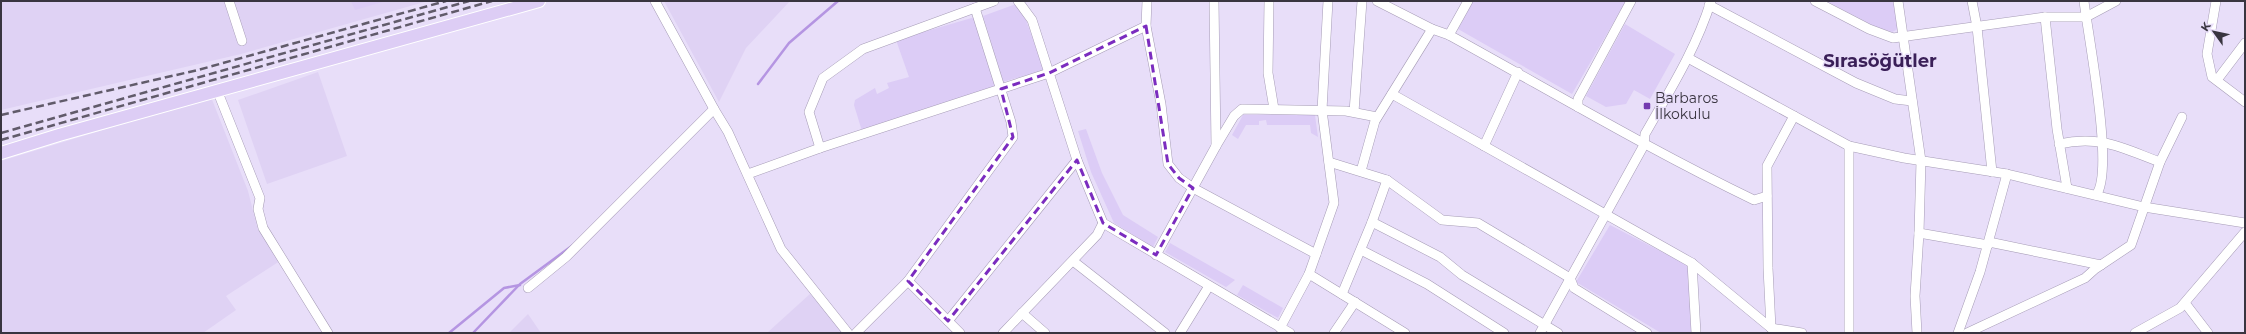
<svg xmlns="http://www.w3.org/2000/svg" width="2246" height="334" viewBox="0 0 2246 334" font-family="Montserrat,sans-serif">
<style>
.built{fill:#dfd2f4}
.green{fill:#dcccf6}
.lines{fill:none;stroke-linecap:round;stroke-linejoin:round}
.stream{stroke:#b595e2;stroke-width:2.5}
.minor-casing{stroke:#a69cb6;stroke-width:10}
.major-casing{stroke:#fff;stroke-width:14}
.minor{stroke:#fff;stroke-width:9}
.major{stroke:#ddcdf5;stroke-width:12}
.rail{stroke:#615b6a;stroke-width:2.5;stroke-dasharray:8 4;stroke-linecap:butt}
.marked{fill:none;stroke:#7b2cbf;stroke-width:3;stroke-dasharray:8 5;stroke-linejoin:round}
.poi-dot{fill:#733ab0;stroke:#e8def9;stroke-width:1.5}
.labels{text-anchor:middle;dominant-baseline:central;stroke-width:3;stroke-linejoin:round;paint-order:stroke}
.poi-label{font-size:14px;fill:#393540;stroke:#e8def9;text-anchor:start}
.district-label{font-size:18px;font-weight:bold;fill:#3a1f58;stroke:#e8def9}
</style>
<rect width="100%" height="100%" fill="#e8def9"/>
<g class="built">
<polygon points="1,1 428,1 241,54 1,110"/>
<polygon points="664,1 790,1 746,48 719,102"/>
<polygon points="318,72 347,156 267,184 238,100"/>
<polygon points="211,97 248,191 258,230 283,259 226,296 236,310 203,333 1,333 1,161"/>
<polygon points="810,294 844,333 767,333"/>
<polygon points="528,314 541,333 509,333"/>
</g>
<g class="green">
<polygon points="351,1 386,1 355,10"/>
<polygon points="1473,1 1626,1 1572,94 1458,29"/>
<polygon points="1826,1 1895,1 1898,29 1892,32 1876,27"/>
<polygon points="1016,4 1026,20 1044,70 1003,82 983,16"/>
<polygon points="975,17 997,86 862,131 854,105 855,100 875,88 877,94 889,88 887,83 909,77 896,40"/>
<polygon points="1625,24 1675,54 1650,99 1634,90 1626,104 1606,107 1586,96"/>
<polygon points="1243,115 1315,115 1318,137 1311,133 1310,125 1267,125 1266,120 1259,121 1259,125 1246,125 1238,139 1232,135"/>
<polygon points="1086,129 1102,173 1123,215 1158,237 1153,247 1114,223 1091,172 1078,131"/>
<polygon points="1610,225 1689,266 1691,333 1661,333 1576,282"/>
<polygon points="1170,243 1235,280 1226,287 1165,252"/>
<polygon points="1243,285 1283,308 1278,318 1237,295"/>
</g>
<g class="lines">
<g class="stream">
<polyline points="758,84 789,43 838,1"/>
<polyline points="449,333 504,288 520,285"/>
<polyline points="473,333 520,284 573,245"/>
</g>
<g class="minor-casing">
<g id="minor">
<polyline points="229,1 242,41"/>
<polyline points="655,1 714,109 728,132 781,249 848,333"/>
<polyline points="1018,1 1032,20 1077,160 1103,223 1290,333"/>
<polyline points="1147,1 1146,26 1161,104 1168,164 1179,178 1193,188 1316,254"/>
<polyline points="1214,1 1216,146"/>
<polyline points="1269,1 1268,73 1274,109"/>
<path d="M1377 1 1432 29 1449 35C1551 91 1650 150 1754 200L1767 196"/>
<polyline points="1815,1 1869,29 1893,38 2045,17 2086,17 2116,1"/>
<polyline points="1898,1 1921,161 1919,233 1988,245"/>
<polyline points="1972,1 1977,27 1992,172"/>
<path d="M2084 1C2088 36 2115 172 2096 195"/>
<polyline points="2216,1 2207,54 2212,77 2245,102"/>
<polyline points="1709,5 1856,83 1895,99 1912,101"/>
<polyline points="2045,17 2057,129 2067,188"/>
<polyline points="1449,35 1468,1"/>
<polyline points="1688,58 1849,146 1904,158 2007,174 2144,207 2245,223"/>
<polyline points="2217,80 2245,43"/>
<polyline points="217,90 260,198 258,209 263,228 328,333"/>
<polyline points="1392,94 1692,263 1771,328 1802,333"/>
<polyline points="1578,107 1578,99 1631,1"/>
<polyline points="1354,112 1362,1"/>
<path d="M2059 144C2101 135 2122 148 2160 162"/>
<polyline points="1484,146 1518,72"/>
<polyline points="1849,146 1849,333"/>
<polyline points="820,148 809,112 823,78 863,49 994,1"/>
<polyline points="1329,162 1387,180 1372,222 1342,294"/>
<polyline points="1361,171 1375,121 1432,29"/>
<polyline points="748,174 820,148 1049,73 1146,26"/>
<polyline points="1387,180 1442,220 1478,223 1570,278 1574,288 1647,333"/>
<polyline points="1372,222 1440,257 1462,275 1558,333"/>
<polyline points="1989,242 2101,265"/>
<polyline points="1361,250 1427,284 1504,333"/>
<polyline points="1156,255 1216,146 1234,116 1242,109 1346,111 1377,117"/>
<polyline points="1073,261 1165,333"/>
<polyline points="1692,263 1696,333"/>
<polyline points="1309,274 1405,333"/>
<polyline points="908,281 960,333"/>
<polyline points="528,288 566,257 714,109"/>
<polyline points="2185,303 2208,333"/>
<polyline points="1022,313 1045,333"/>
<polyline points="948,321 1077,160"/>
<polyline points="1280,328 1309,274 1334,203 1322,110 1328,1"/>
<polyline points="1771,328 1768,268 1767,166 1794,116"/>
<polyline points="856,333 908,281 1013,137 1011,122 975,8"/>
<polyline points="1003,333 1097,235 1103,223"/>
<polyline points="1180,333 1209,286"/>
<polyline points="1334,333 1355,302"/>
<path d="M1540 333 1644 145 1645 134C1670 90 1696 49 1711 1"/>
<polyline points="1917,333 1915,296 1919,233"/>
<polyline points="1958,333 1980,272 2007,174"/>
<polyline points="1967,333 2085,278 2095,269 2131,245 2160,162 2182,117"/>
<polyline points="2135,333 2180,308 2245,232"/>
</g>
</g>
<g class="major-casing">
<polyline id="major" points="1,153 59,135 539,1"/>
</g>
<use href="#minor" class="minor"/>
<use href="#major" class="major"/>
<g class="rail">
<polyline points="1,115 198,70 446,1"/>
<polyline points="1,133 469,1"/>
<polyline points="1,140 492,1"/>
</g>
</g>
<path class="marked" d="M1146 26 1168 164 1179 178 1193 188 1156 255 1103 223 1077 160 948 321 908 281 1013 137 1001 89 1049 73Z"/>
<rect class="poi-dot" x="1643" y="102" width="8" height="8" rx="2"/>
<g class="labels">
<g class="poi-label">
<text x="1655" y="98">Barbaros<tspan x="1655" dy="16">İlkokulu</tspan></text>
</g>
<g class="district-label">
<text x="1880" y="61">Sırasöğütler</text>
</g>
</g>
<rect width="2246" height="334" fill="none" stroke="#393540" stroke-width="4"/>
<g transform="translate(2214 32) rotate(303)" stroke="#e8def9" stroke-width="3" paint-order="stroke">
<path d="M0-3L7 15L0 10L-7 15Z" fill="#393540"/>
<text y="-6" font-size="11" font-weight="bold" text-anchor="middle" fill="#393540">K</text>
</g>
</svg>
